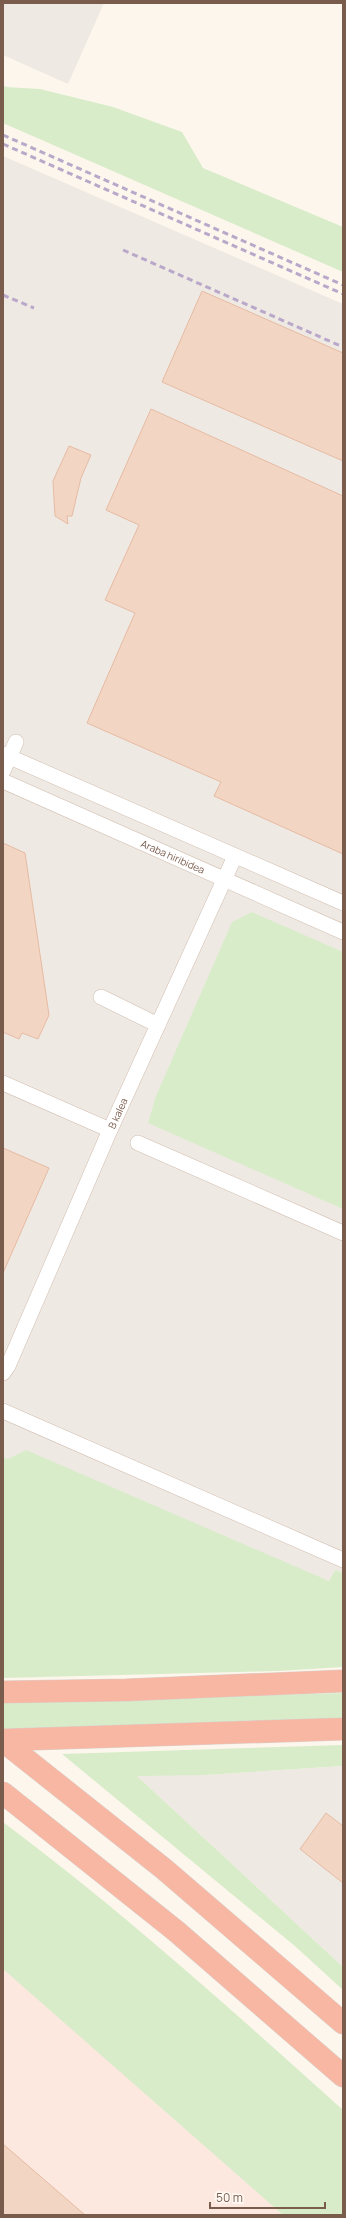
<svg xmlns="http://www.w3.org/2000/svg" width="346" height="2218" viewBox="0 0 346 2218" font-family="Manrope,sans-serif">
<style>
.commercial{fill:#fde8e0}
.industrial{fill:#efe9e4}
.green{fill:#d8ecc9}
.building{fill:#f3d5c3;stroke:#e6bba3}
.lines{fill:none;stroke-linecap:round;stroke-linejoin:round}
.minor-casing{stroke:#d1beb0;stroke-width:16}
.highway-casing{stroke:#dad1cd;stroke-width:23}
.minor{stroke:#fff;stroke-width:15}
.highway{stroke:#f7b7a3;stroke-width:22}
.rail{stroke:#b9a8c9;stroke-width:3;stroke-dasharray:6 4;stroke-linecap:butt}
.labels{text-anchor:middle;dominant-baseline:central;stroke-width:4;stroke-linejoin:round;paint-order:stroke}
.street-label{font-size:10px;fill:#7a5c4d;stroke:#fffaf3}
</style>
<rect width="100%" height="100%" fill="#fdf6ec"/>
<polygon class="commercial" points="3,1969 181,2123 283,2215 3,2215"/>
<g class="industrial">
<polygon points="3,3 104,3 68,84 3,55"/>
<polygon points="3,156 343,304 343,1573 335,1570 329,1581 3,1457"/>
<polygon points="343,1766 343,1967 136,1775 205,1775"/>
</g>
<g class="green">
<polygon points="3,85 6,87 40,89 113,107 182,132 203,168 343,227 343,272 3,123"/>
<polygon points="252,912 343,952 343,1209 148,1123 156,1096 232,922"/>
<polygon points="26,1450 329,1581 335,1570 343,1573 343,1667 278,1671 3,1678 3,1457 8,1459"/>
<polygon points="343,1693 343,1718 203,1724 3,1729 3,1703"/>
<polygon points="343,1745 342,1766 205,1775 137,1776 343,1967 343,1990 296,1947 62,1754"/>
<path d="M3 1822C122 1911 233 2011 343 2110V2215H283L3 1969Z"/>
</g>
<g class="building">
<polygon points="202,291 343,353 343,461 162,382"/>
<polygon points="151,409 343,496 343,854 214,796 221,782 87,723 135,613 105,600 139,525 106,510"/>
<polygon points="69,446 91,455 81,478 72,516 67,516 68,524 55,516 53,481"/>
<polygon points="3,843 25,853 49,1015 38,1039 22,1033 19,1039 3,1032"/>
<polygon points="3,1148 49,1168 3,1273"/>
<polygon points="326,1813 343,1826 343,1883 300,1849"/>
<polygon points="3,2144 85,2215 3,2215"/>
</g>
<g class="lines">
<g class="minor-casing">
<g id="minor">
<polyline points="3,754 343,903"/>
<polyline points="3,771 16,742"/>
<path id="s1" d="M3 781 343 932"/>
<polyline points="101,997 158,1025"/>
<polyline points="3,1083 110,1130"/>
<polyline points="138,1143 343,1233"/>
<path id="s2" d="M3 1373 8 1366 110 1130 235 856"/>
<polyline points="3,1411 343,1560"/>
</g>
</g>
<g class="highway-casing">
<g id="highway">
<polyline points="3,1692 126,1690 343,1681"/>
<polyline points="3,1740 343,1729"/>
<polyline points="3,1741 164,1869 343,2023"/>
<polyline points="3,1793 176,1931 343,2076"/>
</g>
</g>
<use href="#minor" class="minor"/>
<use href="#highway" class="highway"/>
<g class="rail">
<polyline points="3,135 343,285"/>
<polyline points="3,144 343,294"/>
<polyline points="123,250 343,347"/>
<polyline points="3,295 34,308"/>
</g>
</g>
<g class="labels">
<g class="street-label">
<text stroke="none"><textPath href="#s1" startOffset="186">Araba hiribidea</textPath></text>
<text stroke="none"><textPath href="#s2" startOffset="284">B kalea</textPath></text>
</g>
</g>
<rect width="346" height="2218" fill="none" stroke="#7a5c4d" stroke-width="8"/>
<path d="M210 2202v6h115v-6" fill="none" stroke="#7a5c4d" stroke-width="2"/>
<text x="216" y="2202" font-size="12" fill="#7a5c4d" stroke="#fffaf3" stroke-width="3" paint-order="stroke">50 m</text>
</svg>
